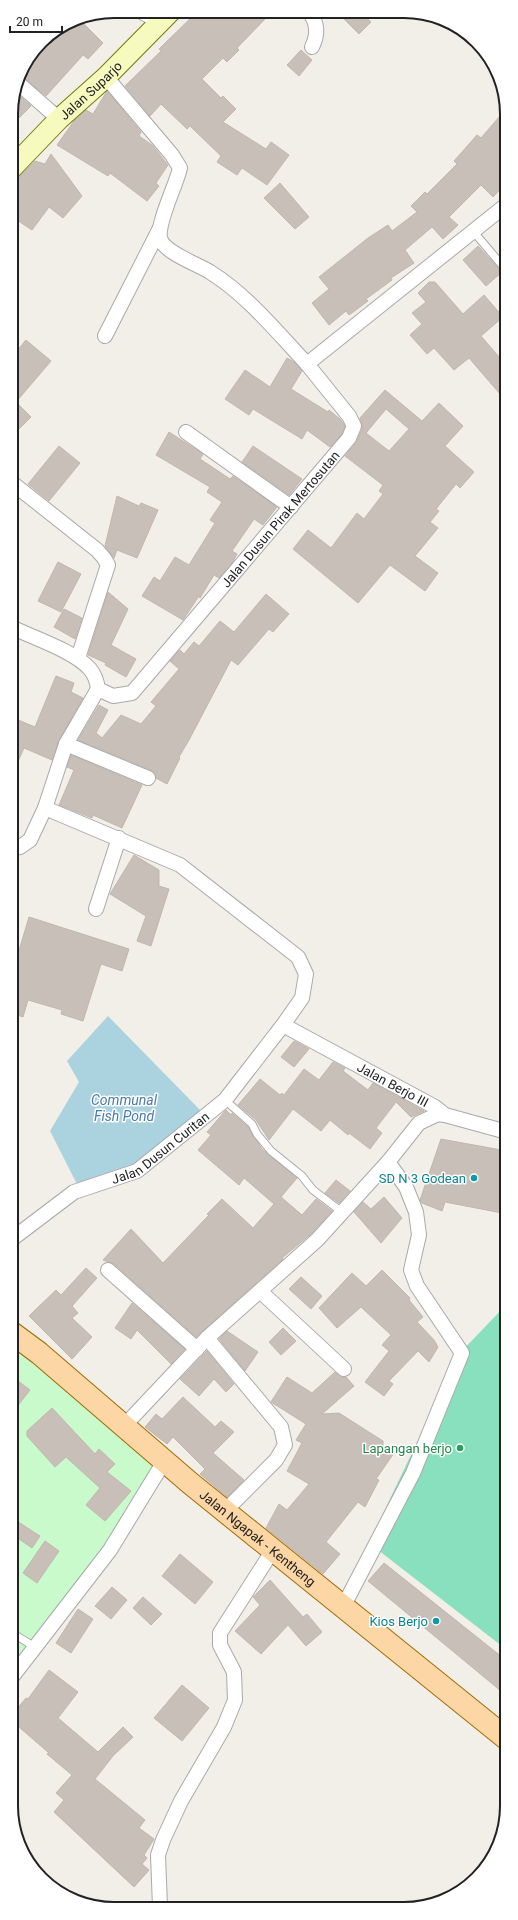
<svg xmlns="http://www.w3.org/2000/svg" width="518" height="1920" viewBox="0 0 518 1920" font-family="Roboto,sans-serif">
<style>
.park{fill:#c8facc}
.pitch{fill:#88e0be}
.water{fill:#aad3df}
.building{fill:#c7bfb8;stroke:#c4b6ab;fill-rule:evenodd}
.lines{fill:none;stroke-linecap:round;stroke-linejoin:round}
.service-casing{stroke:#a9a9a9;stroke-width:9}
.minor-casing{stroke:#a9a9a9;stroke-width:16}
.secondary-casing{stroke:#707d05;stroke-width:22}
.primary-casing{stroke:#a06b00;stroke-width:24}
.service{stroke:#fff;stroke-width:7}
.minor{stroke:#fff;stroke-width:14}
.secondary{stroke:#f7fabf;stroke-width:20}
.primary{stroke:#fcd6a4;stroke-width:22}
.culture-dot{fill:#0f9aa8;stroke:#fff;stroke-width:1.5}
.leisure-dot{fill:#2e9e5b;stroke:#fff;stroke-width:1.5}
.labels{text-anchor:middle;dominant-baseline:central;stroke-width:3;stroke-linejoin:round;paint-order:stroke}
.street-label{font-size:13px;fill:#222;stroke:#fff}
.culture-label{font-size:13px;fill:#0d838f;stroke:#fff;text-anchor:end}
.leisure-label{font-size:13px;fill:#27864d;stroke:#fff;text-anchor:end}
.water-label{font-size:14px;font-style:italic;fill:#4a7aab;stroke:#fff}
.rim{fill:none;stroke:#222;stroke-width:2}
</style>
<rect width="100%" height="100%" fill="#f2efe9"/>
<polygon class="park" points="12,1335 165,1460 110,1550 12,1672"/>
<polygon class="pitch" points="507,1304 507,1650 369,1543 459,1354"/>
<polygon class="water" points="108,1016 201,1111 136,1168 79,1188 50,1131 79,1082 67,1061"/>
<g class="building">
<polygon points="197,12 225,12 231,18 237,12 258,12 265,19 237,48 239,50 227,62 223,58 202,79 221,98 223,96 236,109 223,122 266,149 271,142 289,155 267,185 242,168 237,175 217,162 221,156 190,126 187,129 161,104 150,116 125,86 161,51 159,49"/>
<polygon points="337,12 361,13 371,22 359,34"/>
<polygon points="78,18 103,43 88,59 83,55 46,96 20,75 22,69 42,41 52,34 56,38 75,19"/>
<polygon points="301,50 312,60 299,76 287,65"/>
<polygon points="107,91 141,132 139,136 152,145 168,165 156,183 159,186 147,201 110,173 108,176 57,145 74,121 86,110 93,114"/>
<polygon points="15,92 31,106 11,126 11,108"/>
<polygon points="506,109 506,183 493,197 481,185 449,217 458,225 443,239 432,227 405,250 414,263 391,278 392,280 366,299 368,301 349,315 346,311 329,325 312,303 329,289 319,277 368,238 388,225 392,231 417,212 411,206 425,192 427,194 457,164 454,161 477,135 481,138"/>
<polygon points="51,154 82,196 63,218 49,207 32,230 11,216 11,180 19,177 35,161 45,164"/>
<polygon points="280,183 309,217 295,229 264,198"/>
<polygon points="478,246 502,272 486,286 463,260"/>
<polygon points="429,282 435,282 463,314 484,295 503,317 481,336 506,365 506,401 469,358 454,370 434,348 427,354 410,335 422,324 412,313 426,302 418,293"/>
<polygon points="26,340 51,361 16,402 31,417 11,437 11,358"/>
<polygon points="287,358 294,362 302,371 291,389 328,412 329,410 340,419 345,426 342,434 330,447 307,430 302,439 253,409 249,415 225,399 245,370 270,387"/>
<path d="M385 390 422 421 439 403 463 426 445 446 474 472 460 488 456 484 436 509 439 511 430 522 438 528 415 556 438 573 425 591 390 565 358 603 293 549 308 530 331 548 357 513 364 519 383 494 379 491 383 485 345 456 356 443 362 429V425L360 418ZM386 409 409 429 389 451 366 433Z"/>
<polygon points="169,432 203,454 200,459 230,479 233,476 277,507 263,525 254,519 232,551 237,554 232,563 219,578 214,575 200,598 199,596 183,620 142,596 154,577 160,581 175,557 189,565 215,523 210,520 222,502 207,492 210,487 156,455"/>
<polygon points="59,446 80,463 49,501 28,484"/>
<polygon points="253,446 302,479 289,495 242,462"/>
<polygon points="117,496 139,506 141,503 158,510 137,558 117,550 114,558 105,546"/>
<polygon points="58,562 81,574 61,612 38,601"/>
<polygon points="108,592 128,609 111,645 136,659 126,677 105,665 106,663 88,655"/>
<polygon points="266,594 289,614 273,632 269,629 238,665 231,660 189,740 179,757 180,758 167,784 156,778 155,773 151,770 78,740 99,705 108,710 96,733 102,738 121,715 141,724 156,706 151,702 179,669 170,661 180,650 184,654 194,642 199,646 220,621 234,632"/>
<polygon points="64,609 82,618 75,639 54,627"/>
<polygon points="56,676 74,683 71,692 83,698 59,740 52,760 24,748 11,777 11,717 35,727"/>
<polygon points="71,755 142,785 122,828 93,815 92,818 59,805 74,770 67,767"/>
<polygon points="134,855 159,870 159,886 169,889 151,946 137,941 146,916 110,894"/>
<polygon points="29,917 129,949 122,971 101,964 83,1021 61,1014 62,1010 28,1000 23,1017 12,1013 12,974"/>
<polygon points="294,1041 309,1049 294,1067 281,1057"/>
<polygon points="333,1062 345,1068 343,1071 368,1090 373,1083 424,1111 411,1117 396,1102 376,1128 382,1133 370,1149 349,1133 348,1135 330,1120 321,1131 293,1109 269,1140 256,1120 238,1105 260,1079 280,1095 282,1093 284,1095 304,1069 319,1080"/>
<polygon points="226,1110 231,1115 232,1113 248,1127 262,1149 297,1178 281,1197 302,1215 316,1199 332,1211 311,1234 282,1258 283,1259 196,1337 114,1264 103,1260 131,1229 163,1263 209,1215 207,1214 222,1199 253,1228 274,1204 244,1178 239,1185 198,1150 211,1135 207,1132"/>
<polygon points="441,1139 507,1151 507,1214 445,1202 442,1211 422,1203 420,1200"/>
<polygon points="336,1180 350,1191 339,1203 325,1193"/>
<polygon points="384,1197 402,1218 381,1243 354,1212 363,1202 371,1209"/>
<polygon points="86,1268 97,1278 72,1306 78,1313 72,1318 92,1337 72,1359 29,1316 56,1290 61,1295"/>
<polygon points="382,1270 410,1298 409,1300 423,1317 417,1322 434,1340 438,1347 429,1362 418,1351 389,1381 393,1384 384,1396 365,1382 389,1351 382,1345 391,1335 361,1307 337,1328 319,1308 352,1273 366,1286"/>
<polygon points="301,1277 322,1296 311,1309 289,1289"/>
<polygon points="132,1303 185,1349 171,1364 137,1330 131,1339 115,1328"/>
<polygon points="283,1328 296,1341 281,1355 269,1342"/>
<polygon points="227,1331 258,1352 245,1371 219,1339"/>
<polygon points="207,1351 234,1384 226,1392 214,1379 199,1396 180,1379"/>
<polygon points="335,1372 342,1377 346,1377 354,1386 322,1414 339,1413 383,1441 383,1449 394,1453 376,1479 379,1480 365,1507 358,1502 326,1542 340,1554 323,1574 266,1528 279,1504 287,1510 309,1484 287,1471 302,1443 296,1440 306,1424 271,1402 287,1377 312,1393"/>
<polygon points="18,1381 30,1390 12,1413 12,1389"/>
<polygon points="183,1397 215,1427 221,1421 234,1432 213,1453 244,1480 227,1497 200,1474 205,1469 173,1437 167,1444 145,1427 156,1414 162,1419"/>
<polygon points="52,1408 95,1454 99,1449 115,1464 107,1472 131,1491 105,1521 86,1505 100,1488 66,1457 55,1467 27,1436 27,1431"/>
<polygon points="12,1518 40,1536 32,1548 12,1534"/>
<polygon points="45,1541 59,1551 37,1583 23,1573"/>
<polygon points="180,1554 213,1582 195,1604 162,1576"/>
<polygon points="384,1563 507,1661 507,1696 368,1581"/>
<polygon points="270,1580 303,1617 307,1614 322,1632 306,1646 288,1625 261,1654 235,1631 260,1605 253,1597"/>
<polygon points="112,1587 127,1600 111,1619 95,1606"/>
<polygon points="143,1597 162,1614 151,1625 133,1608"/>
<polygon points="78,1609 93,1619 71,1653 56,1643"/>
<polygon points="49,1670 78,1692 58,1718 98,1752 123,1727 133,1737 113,1756 95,1779 145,1820 139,1828 154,1839 144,1855 147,1858 142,1864 149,1870 134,1887 54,1812 64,1800 56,1793 72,1775 47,1754 49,1753 12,1721 12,1715 26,1698 28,1699"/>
<polygon points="182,1685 209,1708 182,1741 154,1718"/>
</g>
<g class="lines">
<g class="service-casing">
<g id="service">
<polyline points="473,231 506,270"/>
<polyline points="225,1100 252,1124 257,1134 271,1151 302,1176 313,1190 342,1212"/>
<polyline points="12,1633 35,1647"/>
</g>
</g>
<g class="minor-casing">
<g id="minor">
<polyline points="140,11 160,22"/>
<path d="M309 12C318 23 318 35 312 47"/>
<path d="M106 77 172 155 180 168C176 186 157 222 160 238 164 253 198 264 210 272 247 295 277 332 307 364"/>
<polyline points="18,83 59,119"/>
<polyline points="105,336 160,228"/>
<polyline points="186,432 291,507"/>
<polyline points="11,482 97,550 104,558 108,565 78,658"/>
<path d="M11 627C34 638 74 651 90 669 95 675 97 681 98 689"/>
<polyline points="66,744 148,778"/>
<path id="s1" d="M12 848 20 847 30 840 45 808 66 744 98 689 113 696 132 693 349 438 354 426 349 416 307 364 506 205"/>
<polyline points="96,909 119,838"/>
<path id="s2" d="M283 1025 435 1107 445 1115 507 1132"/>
<path id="s3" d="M12 1239 74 1192 137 1171 225 1100 283 1025 302 998 306 974 298 957 180 865 45 808"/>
<polyline points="108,1270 197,1349"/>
<polyline points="260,1291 344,1369"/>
<polyline points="207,1338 281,1427 285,1445 276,1460 225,1511"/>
<polyline points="124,1426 207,1338 317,1240 388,1162 419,1123 438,1114 445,1115"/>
<polyline points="343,1607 413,1473 462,1353 417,1286 411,1270 419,1235 416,1212 406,1187 388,1162"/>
<polyline points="12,1677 110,1550 165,1460"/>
<polyline points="160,1907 158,1855 163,1840 181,1801 224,1727 235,1700 234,1672 220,1645 220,1633 273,1550"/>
</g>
</g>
<g class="secondary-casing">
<g id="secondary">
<path id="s4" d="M11 169 59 119 106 77 171 11"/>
</g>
</g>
<g class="primary-casing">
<g id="primary">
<path id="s5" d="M12 1333 39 1353 190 1483 507 1739"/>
</g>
</g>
<use href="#service" class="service"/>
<use href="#minor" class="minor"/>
<use href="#secondary" class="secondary"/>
<use href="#primary" class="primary"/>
</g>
<g class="culture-dot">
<circle cx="474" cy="1178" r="4"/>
<circle cx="436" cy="1621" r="4"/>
</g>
<circle class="leisure-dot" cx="460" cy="1448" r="4"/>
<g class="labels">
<g class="street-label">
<text stroke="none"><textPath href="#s4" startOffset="112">Jalan Suparjo</textPath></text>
<text stroke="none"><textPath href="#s1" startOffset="451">Jalan Dusun Pirak Mertosutan</textPath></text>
<text stroke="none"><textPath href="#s2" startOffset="125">Jalan Berjo III</textPath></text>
<text stroke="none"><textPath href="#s3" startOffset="176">Jalan Dusun Curitan</textPath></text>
<text stroke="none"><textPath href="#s5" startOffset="320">Jalan Ngapak - Kentheng</textPath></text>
</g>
<g class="culture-label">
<text x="466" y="1178">SD N 3 Godean</text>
<text x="428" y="1621">Kios Berjo</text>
</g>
<g class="leisure-label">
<text x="452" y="1448">Lapangan berjo</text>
</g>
<g class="water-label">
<text x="124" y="1100">Communal<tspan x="124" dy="16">Fish Pond</tspan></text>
</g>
</g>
<path d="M0 0H518V1920H0ZM114 18H404A96 96 0 0 1 500 114V1806A96 96 0 0 1 404 1902H114A96 96 0 0 1 18 1806V114A96 96 0 0 1 114 18Z" fill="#fff" fill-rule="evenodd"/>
<path class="rim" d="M114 18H404A96 96 0 0 1 500 114V1806A96 96 0 0 1 404 1902H114A96 96 0 0 1 18 1806V114A96 96 0 0 1 114 18Z"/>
<path d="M10 26v6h52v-6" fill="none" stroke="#222222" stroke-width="2"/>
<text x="16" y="26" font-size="12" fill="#222222" stroke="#ffffff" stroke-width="3" paint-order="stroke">20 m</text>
</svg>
